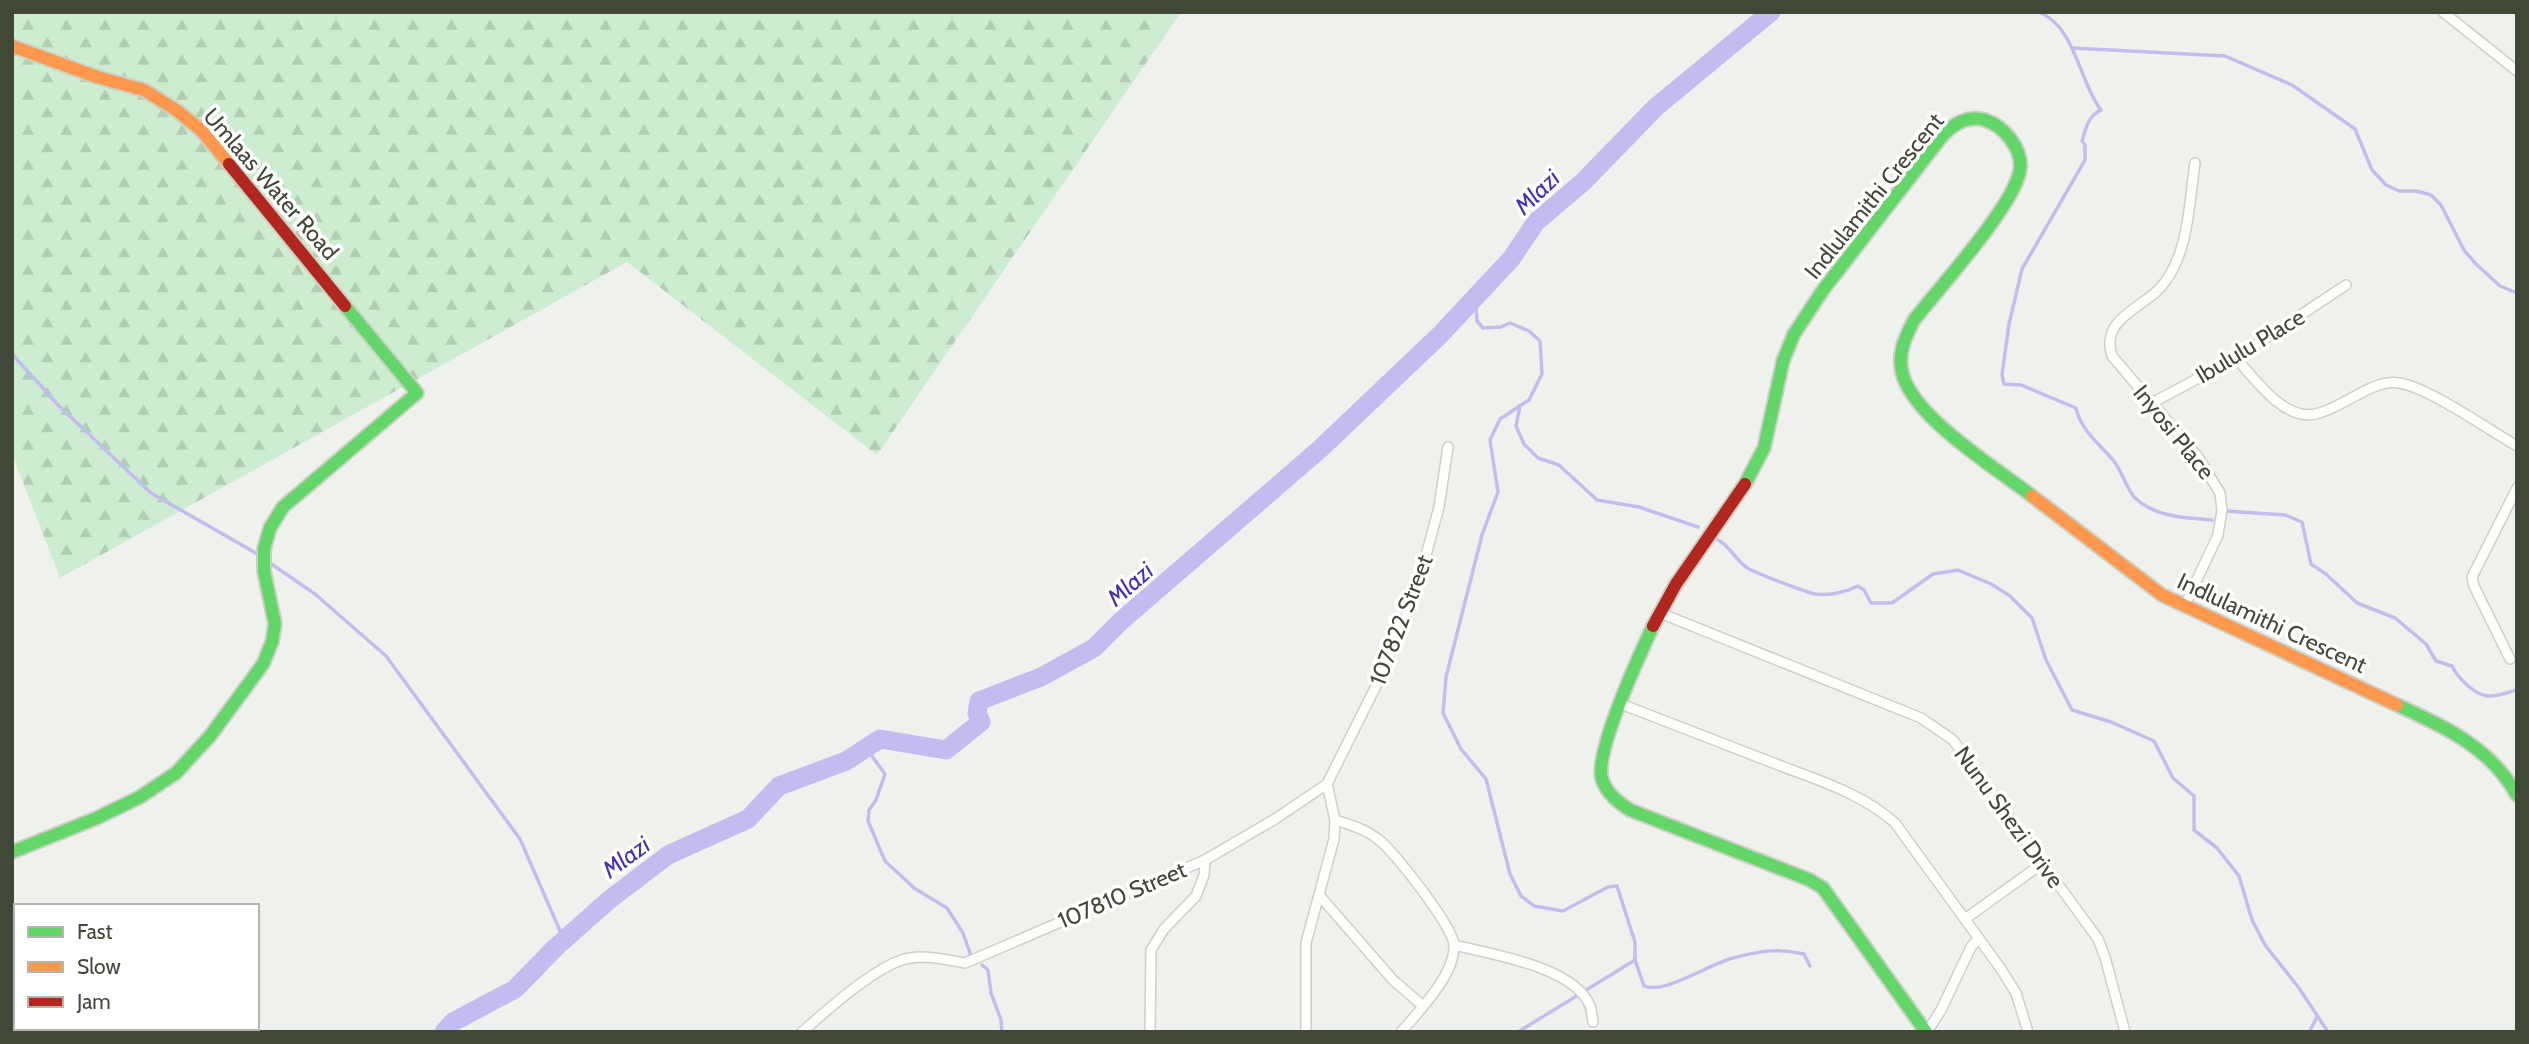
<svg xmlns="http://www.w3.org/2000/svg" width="2529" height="1044" viewBox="0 0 2529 1044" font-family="Cabin,sans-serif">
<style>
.forest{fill:url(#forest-firs)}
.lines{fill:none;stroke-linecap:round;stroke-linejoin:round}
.stream{stroke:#c3bcf0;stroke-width:3.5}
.river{stroke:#c3bcf0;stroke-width:19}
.street-casing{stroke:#cdcfc9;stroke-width:12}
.fast-casing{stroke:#cad0c3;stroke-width:16}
.slow-casing{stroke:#cad0c3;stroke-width:16}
.jam-casing{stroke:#cad0c3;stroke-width:16}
.street{stroke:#fdfdfc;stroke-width:9}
.fast{stroke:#63d668;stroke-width:12}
.slow{stroke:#ff974d;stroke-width:12}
.jam{stroke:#b3261e;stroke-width:12}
.labels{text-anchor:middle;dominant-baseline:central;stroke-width:7;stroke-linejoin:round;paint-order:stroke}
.street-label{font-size:23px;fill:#424837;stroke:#fff}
.water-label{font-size:24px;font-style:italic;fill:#432eb7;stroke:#fff}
</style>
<defs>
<pattern id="forest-firs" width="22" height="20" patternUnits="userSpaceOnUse" patternTransform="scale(1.75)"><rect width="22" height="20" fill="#cdedd1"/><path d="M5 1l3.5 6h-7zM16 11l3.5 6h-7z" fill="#b1cdb4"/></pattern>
</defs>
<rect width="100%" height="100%" fill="#eff1ec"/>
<polygon class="forest" points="12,12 1181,12 877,455 627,262 60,578 12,454"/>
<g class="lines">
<g class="stream">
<path d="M2039 12C2076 27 2079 82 2101 110 2088 116 2086 128 2082 141L2085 145V160L2022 269 2009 324 2002 375 2004 384 2021 385 2076 408C2081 431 2099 443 2113 460 2122 471 2126 488 2135 498 2155 517 2186 518 2212 520"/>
<polyline points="2072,48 2225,56 2292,85 2355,129 2372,170 2386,185 2399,191 2416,191 2431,195 2441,205 2464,250 2476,264 2500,286 2517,293"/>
<polyline points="1475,296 1477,321 1483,328 1501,327 1510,323 1529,331 1540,341 1542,374 1529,400 1500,419 1490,440 1498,492 1482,535 1446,677 1443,713 1461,749 1486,779 1510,874 1521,896 1534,906 1563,911 1608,887 1617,886 1635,942 1635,960 1518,1032"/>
<polyline points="12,354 59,406 151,493 261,556"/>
<polyline points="1520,406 1516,426 1524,444 1538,458 1559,465 1597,500 1639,507 1698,527"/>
<path d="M2225 511 2285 515 2302 522 2311 564 2326 574 2357 603 2395 618 2426 644 2436 661 2452 666C2458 678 2474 694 2487 696 2497 697 2508 692 2517 690"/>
<path d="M1718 540C1731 546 1736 562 1749 569 1759 574 1805 592 1815 594 1829 596 1846 592 1858 586L1864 590 1871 603H1892L1933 574 1958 570 1991 584 2010 596 2032 618 2046 660 2072 710 2111 722 2154 741 2173 778 2194 796V830L2217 848 2239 876 2252 920 2265 945 2299 988 2328 1032"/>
<polyline points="267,561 315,594 386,656 520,839 564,940"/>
<polyline points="866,748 885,774 876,800 869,810 868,821 885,861 914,888 947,908 963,933 971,956"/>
<path d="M1635 960 1644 986C1664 995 1711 963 1733 958 1760 951 1777 948 1804 954L1810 966"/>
<polyline points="982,965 988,970 991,993 1001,1020 1002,1032"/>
<polyline points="2309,1032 2317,1017"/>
</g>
<polyline class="river" points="444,1032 453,1022 515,989 556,947 609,900 668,855 748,819 779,786 846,761 880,739 946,750 981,722 977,713 979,701 1041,677 1094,648 1121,621 1320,449 1440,335 1511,259 1536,222 1583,182 1656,107 1771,12"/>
<g class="street-casing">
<g id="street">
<polyline points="2443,12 2517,71"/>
<path d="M2236 358C2255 379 2284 421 2315 414 2331 411 2345 401 2359 394 2372 387 2384 381 2399 383 2428 387 2489 430 2517 446"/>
<polyline points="2152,403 2236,358 2346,285"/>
<path d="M2184 607 2218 535 2222 510 2220 493 2198 457 2112 356C2100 319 2141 309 2161 287 2189 255 2189 203 2195 163"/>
<polyline points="1660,613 1921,718 1953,740 2098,939 2105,957 2125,1032"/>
<polyline points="2510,659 2474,586 2472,577 2517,488"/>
<path d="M1621 704C1673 724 1724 744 1776 764 1817 780 1862 793 1895 823L2001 969 2016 993 2028 1032"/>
<path d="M1335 820C1351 825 1366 829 1379 840 1394 851 1454 928 1454 945 1455 975 1419 1011 1401 1032"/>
<polyline points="1319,895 1393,980 1423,1006"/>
<polyline points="1965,919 2043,863"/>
<path d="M1454 945C1491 954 1575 967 1590 1006 1592 1011 1592 1017 1593 1022"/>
<path d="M802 1032C826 1011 880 962 910 958 928 955 947 960 965 963L1205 860 1275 819 1327 784 1375 688 1416 592 1439 507 1448 447"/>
<polyline points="1150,1032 1151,950 1164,929 1196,896 1204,875 1205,860"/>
<polyline points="1306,1032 1306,943 1334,839 1335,820 1327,784"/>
<polyline points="1927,1032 1941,1010 1971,947 1978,939"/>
</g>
</g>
<g class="fast-casing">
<g id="fast">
<path d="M1745 484 1764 448 1783 361 1794 334 1823 290 1942 136C1953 124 1968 115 1985 120 2004 126 2023 149 2020 170 2014 206 1939 288 1914 320 1907 334 1899 349 1901 366 1904 412 1996 468 2032 496"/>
<path d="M1653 626C1640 654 1594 753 1602 779 1606 793 1618 802 1630 810L1810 880 1823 888 1926 1032"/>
<path d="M2397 705C2445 727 2490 747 2517 795"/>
<polyline points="12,852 97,818 140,797 176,773 210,736 263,664 272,642 275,624 264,571 264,549 270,528 283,507 417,393 345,306"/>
</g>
</g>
<g class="slow-casing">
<g id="slow">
<polyline points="12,46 97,77 144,90 176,110 201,130 229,164"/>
<polyline points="2032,496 2162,595 2397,705"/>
</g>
</g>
<g class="jam-casing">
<g id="jam">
<polyline points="229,164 345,306"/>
<polyline points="1653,626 1676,584 1745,484"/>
</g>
</g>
<use href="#street" class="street"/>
<use href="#fast" class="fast"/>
<use href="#slow" class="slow"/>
<use href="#jam" class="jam"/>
</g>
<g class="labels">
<g class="street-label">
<text transform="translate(271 184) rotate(49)">Umlaas Water Road</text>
<text transform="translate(1874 196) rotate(-51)">Indlulamithi Crescent</text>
<text transform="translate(2250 346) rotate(-31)">Ibululu Place</text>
<text transform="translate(2174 432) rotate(51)">Inyosi Place</text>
<text transform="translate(1401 620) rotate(-69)">107822 Street</text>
<text transform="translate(2272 623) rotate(25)">Indlulamithi Crescent</text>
<text transform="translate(2009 817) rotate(54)">Nunu Shezi Drive</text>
<text transform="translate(1122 895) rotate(-23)">107810 Street</text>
</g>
<g class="water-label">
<text transform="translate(1537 192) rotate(-44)">Mlazi</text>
<text transform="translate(1130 584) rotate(-41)">Mlazi</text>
<text transform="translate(626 857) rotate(-36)">Mlazi</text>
</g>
</g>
<rect width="2529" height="1044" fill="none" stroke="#424837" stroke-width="28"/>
<rect x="14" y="904" width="245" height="126" fill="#ffffff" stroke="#b3b6af" stroke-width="2"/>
<rect x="28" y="927" width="35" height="10" fill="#63d668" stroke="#b3b6af" stroke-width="2"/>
<text x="77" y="939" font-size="21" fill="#424837">Fast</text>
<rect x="28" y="962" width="35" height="10" fill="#ff974d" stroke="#b3b6af" stroke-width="2"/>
<text x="77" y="974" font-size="21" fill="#424837">Slow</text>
<rect x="28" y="997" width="35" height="10" fill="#b3261e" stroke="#b3b6af" stroke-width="2"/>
<text x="77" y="1009" font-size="21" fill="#424837">Jam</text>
</svg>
